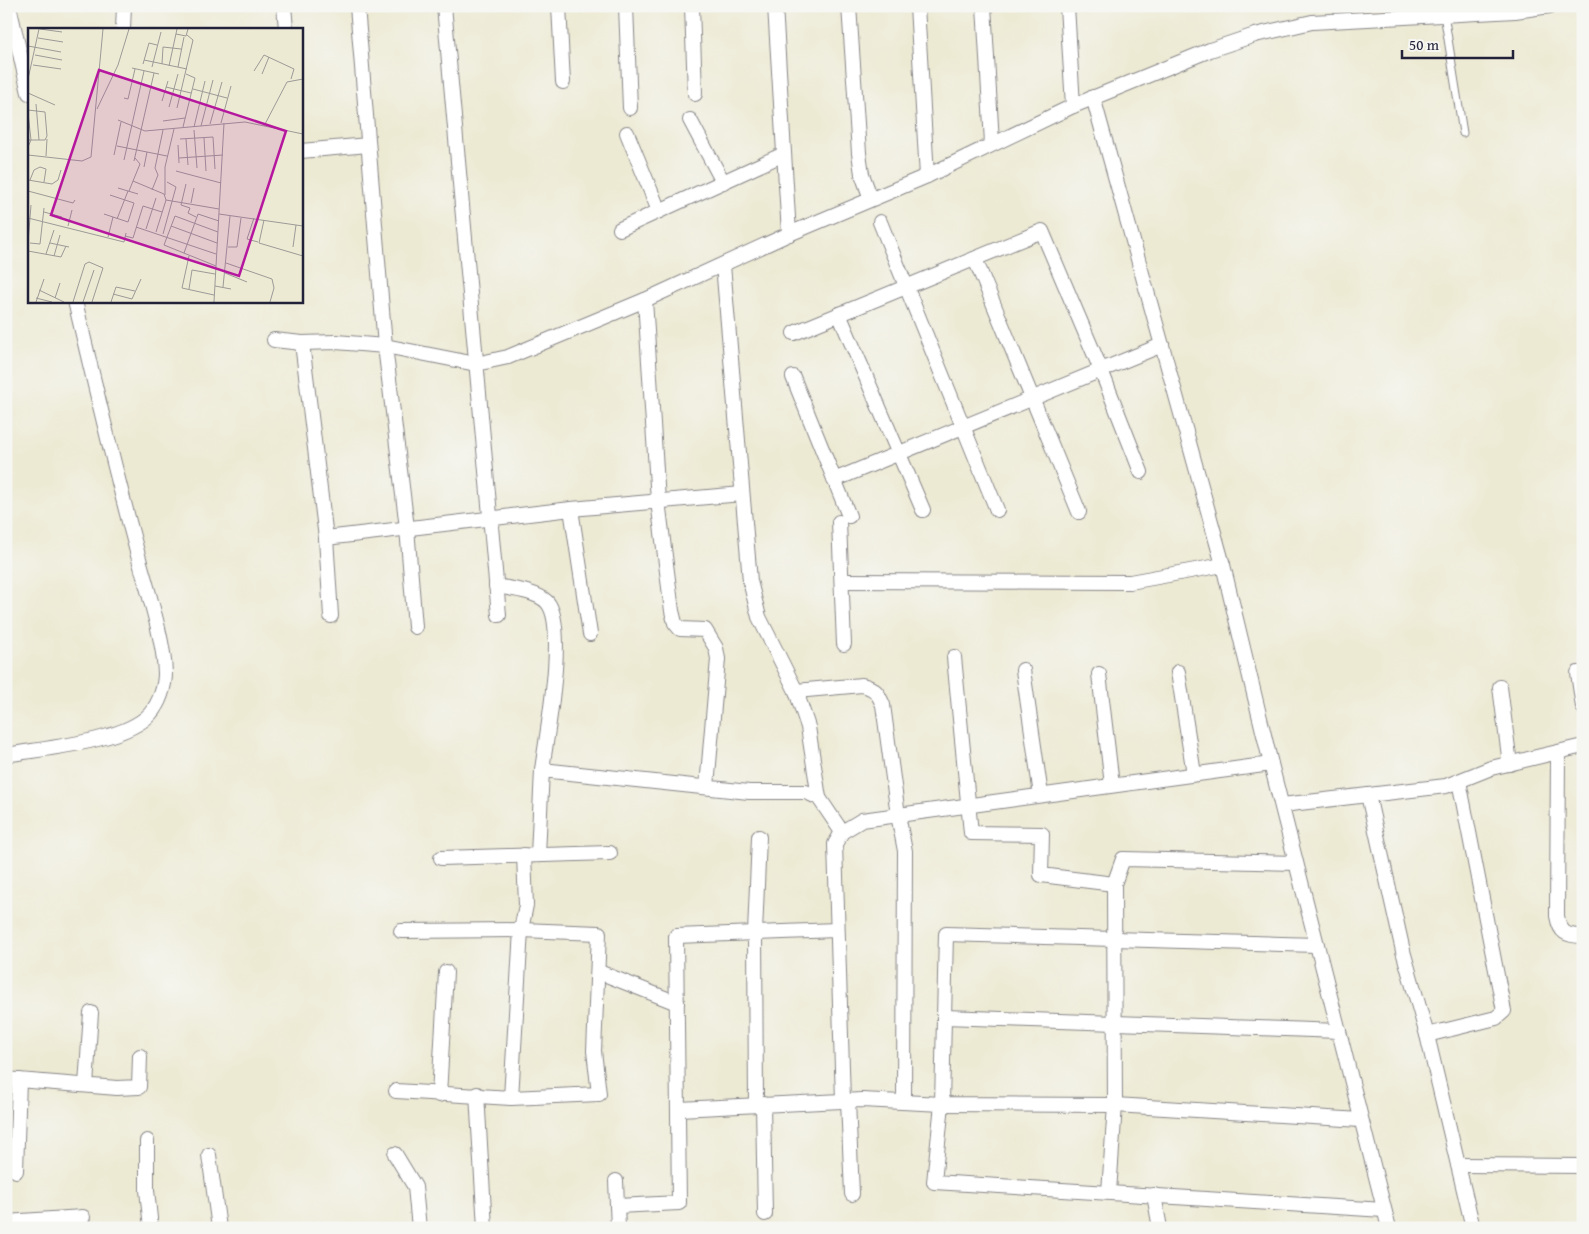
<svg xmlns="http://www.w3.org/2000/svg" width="1589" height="1234" viewBox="0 0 1589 1234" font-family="'Gentium Book Plus',serif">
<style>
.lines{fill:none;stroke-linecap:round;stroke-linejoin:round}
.service-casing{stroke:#888688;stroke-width:9}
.minor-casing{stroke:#888688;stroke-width:16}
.service{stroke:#fff;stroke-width:7}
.minor{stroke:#fff;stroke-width:14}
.inset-road{fill:none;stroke:#9c9a97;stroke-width:1}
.view{fill:#b5179e;fill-opacity:0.15;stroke:#b5179e;stroke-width:2.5}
.inset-edge{fill:none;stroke:#22223b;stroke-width:2.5}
</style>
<rect width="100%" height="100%" fill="#f6f6f2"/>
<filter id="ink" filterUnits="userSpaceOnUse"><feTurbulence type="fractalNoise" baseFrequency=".02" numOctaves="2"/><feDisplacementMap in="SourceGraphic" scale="10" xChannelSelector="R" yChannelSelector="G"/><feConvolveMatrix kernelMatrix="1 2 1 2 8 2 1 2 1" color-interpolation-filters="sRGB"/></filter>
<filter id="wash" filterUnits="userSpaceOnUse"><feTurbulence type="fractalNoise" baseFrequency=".0096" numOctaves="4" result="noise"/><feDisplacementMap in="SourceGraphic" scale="20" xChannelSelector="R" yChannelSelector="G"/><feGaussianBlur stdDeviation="1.12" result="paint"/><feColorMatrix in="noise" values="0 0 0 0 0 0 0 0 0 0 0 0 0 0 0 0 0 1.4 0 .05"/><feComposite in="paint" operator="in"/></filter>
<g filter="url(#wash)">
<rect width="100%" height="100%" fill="#edead4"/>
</g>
<g filter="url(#ink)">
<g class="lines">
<g class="service-casing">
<polyline id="service" points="1444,14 1463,133"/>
</g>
<g class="minor-casing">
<g id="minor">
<polyline points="9,6 29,93"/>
<polyline points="284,6 286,29"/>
<polyline points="357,6 385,346 407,528 415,627"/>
<polyline points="444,6 499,615"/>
<polyline points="559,6 563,82"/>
<polyline points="626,6 630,108"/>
<polyline points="692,6 695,94"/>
<polyline points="775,6 789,234"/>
<polyline points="849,6 859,153 862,174 871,199"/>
<polyline points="917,6 927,176"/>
<polyline points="984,6 992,143"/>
<polyline points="1067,6 1073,106"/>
<polyline points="123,29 124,6"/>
<polyline points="1093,97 1223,565 1271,764 1389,1228"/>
<polyline points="690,120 723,182"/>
<polyline points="627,133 659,211"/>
<polyline points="301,151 368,145"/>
<polyline points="880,222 997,510"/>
<polyline points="620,229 784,154"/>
<polyline points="975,259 1079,512"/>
<polyline points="723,265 750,581 759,617 796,691 808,727 819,798"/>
<polyline points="645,300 658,501 672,611 675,623 680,629 705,630 716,648 718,659 707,787"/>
<polyline points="839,314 923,510"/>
<polyline points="794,333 1042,231 1101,370 1141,472"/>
<polyline points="274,340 302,343 336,342 385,346 476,364 508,357 645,300 789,234 927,176 1073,106 1210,50 1255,35 1312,22 1515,11 1550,6"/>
<polyline points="302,343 326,538 331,616"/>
<polyline points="793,377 849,516"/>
<polyline points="834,480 1162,345"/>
<polyline points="571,509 590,634"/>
<polyline points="839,522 844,644"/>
<polyline points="326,538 571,509 742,494"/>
<polyline points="842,581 1130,582 1223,565"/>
<path d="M496 586C511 589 536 591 547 602 568 625 546 738 542 770"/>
<polyline points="954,657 971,833 1042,834 1041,875 1114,884"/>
<polyline points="1023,670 1041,795"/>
<polyline points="1178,672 1194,774"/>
<polyline points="1578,673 1583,707"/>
<polyline points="1099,674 1112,785"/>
<polyline points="1500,687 1510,764"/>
<path d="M796 691 862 685C875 688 878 693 883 705L898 815 905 851 904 1102"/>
<path d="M1558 752 1557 916C1560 933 1566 936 1583 936"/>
<path d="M6 755C44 748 125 742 150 714 159 704 165 687 165 673 164 637 144 580 135 544 113 463 94 382 75 301"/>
<polyline points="1368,795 1403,951 1427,1035 1473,1228"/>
<polyline points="1282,805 1446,786 1491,768 1583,746"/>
<polyline points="538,855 542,770 749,792 806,792 819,798 842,832"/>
<polyline points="441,858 610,853"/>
<polyline points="1317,945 946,934 942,1104 934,1182 1384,1210"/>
<polyline points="599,972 677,1003"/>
<polyline points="944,1017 1339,1031"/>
<polyline points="1427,1035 1496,1018 1504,1011 1459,781"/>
<polyline points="6,1079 117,1088 139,1087 140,1056"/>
<polyline points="86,1085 91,1013"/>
<polyline points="396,1091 511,1098 599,1094 594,1051 599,933 521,930 401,931"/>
<polyline points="477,1094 485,1228"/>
<polyline points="439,1095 446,972"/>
<polyline points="511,1098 521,930 526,905 524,855"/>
<polyline points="843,1100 835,844 842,832 862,820 1271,764"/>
<polyline points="848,1101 852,1194"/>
<polyline points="763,1104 765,1214"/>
<polyline points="756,1105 755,933 759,837"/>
<polyline points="679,1109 862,1100 942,1104 1115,1105 1361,1120"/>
<polyline points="147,1141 147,1190 151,1228"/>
<polyline points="395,1154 415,1187 419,1228"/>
<polyline points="209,1155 219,1228"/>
<polyline points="1458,1165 1583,1166"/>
<polyline points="16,1171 19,1080"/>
<polyline points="616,1181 618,1228"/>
<polyline points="1109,1192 1115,1105 1114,884 1123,859 1296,863"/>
<polyline points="1154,1195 1160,1228"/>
<polyline points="617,1206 679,1203 676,936 837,930"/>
<polyline points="6,1222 83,1217"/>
</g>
</g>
<use href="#service" class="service"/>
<use href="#minor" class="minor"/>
</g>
</g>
<g transform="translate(28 28)">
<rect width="275" height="275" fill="#edead4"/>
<path class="inset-road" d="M12 1 34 4M148 6 158 8 160 1M10 10 35 14M0 18 33 24M7 27 34 32M116 32 159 41M115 36 121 15 129 17M134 36 135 19 153 21M5 37 33 41M141 38 149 1M124 39 133 4M150 39 156 9M104 40 131 46M226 43 236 27 266 41 263 51M234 46 241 29M0 51 11 1M138 59 163 65M165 61 199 70M0 65 27 77M96 70 100 71 107 41M134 73 140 53M8 76 11 112M141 79 150 46M149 80 165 12 159 7M69 81 90 37 101 1M0 82 17 84 19 108 17 112H0M0 85 3 112 0 119M90 92 117 103 217 94 275 106M135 93 157 90M193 95 203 58M182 96 194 54M173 98 185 52M236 98 259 54 275 51M155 99 167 50 158 46M166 99 177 53M166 102 169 140M176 110 178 143M152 111 185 109 187 141M158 111 160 137M150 117 151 135M89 118 139 128M0 127 54 133 63 129 75 1M86 127 93 94M18 128 19 111M151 130 195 127M96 132 116 43M106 133 126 45M116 139 119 124M148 143 193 155M0 152 24 156 30 152 33 142M2 152 6 142 12 139 18 141 16 154M105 153 112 136 107 130M158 156 153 177 162 180 160 185 168 189M90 160 110 166M124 162 130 147 127 140 135 102M0 163 45 175 47 172M101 163 105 153 136 166 138 172M137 167V139L146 101M163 175 166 160M16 184 34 189M76 186 100 194 106 175 82 167M191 186 275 198M0 190 96 214 98 205M226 190 219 211 230 214M89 191 100 163M236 192 231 215 275 228M40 198 44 182M143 198 189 215M108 199 188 226M118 201 128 170M128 204 138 172 191 181M135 206 148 159 139 154M97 208 105 210 115 178 134 184M80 209 85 189M0 215 3 177M2 215 12 216 16 180M22 215 41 219M200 219H209L213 190M265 219 268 197M0 223 33 229 38 218M156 225 170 186 191 193M18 226 26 202M26 228 32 207M161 228 154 260 186 267M198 235 244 251 246 260 242 274M188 238 136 217 147 188 190 204M197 245 219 254M187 258 203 261M195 259 202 188M161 261 164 242 187 246M11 262 36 274M85 266 104 271 113 251M8 270 24 274M27 270 32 255M8 274 16 251M45 274 57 236 61 234 75 240 64 274M55 274 66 242M83 274 88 259 107 263M186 274 196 95"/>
<path class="view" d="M71 42 258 103 211 248 23 187Z"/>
<rect width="275" height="275" class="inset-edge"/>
</g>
<rect width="1589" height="1234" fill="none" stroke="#f6f6f2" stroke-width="25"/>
<path d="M1402 50v8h111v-8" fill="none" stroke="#22223b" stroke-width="2.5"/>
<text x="1409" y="50" font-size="15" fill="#22223b" stroke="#f6f6f2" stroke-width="4" paint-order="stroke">50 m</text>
</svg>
